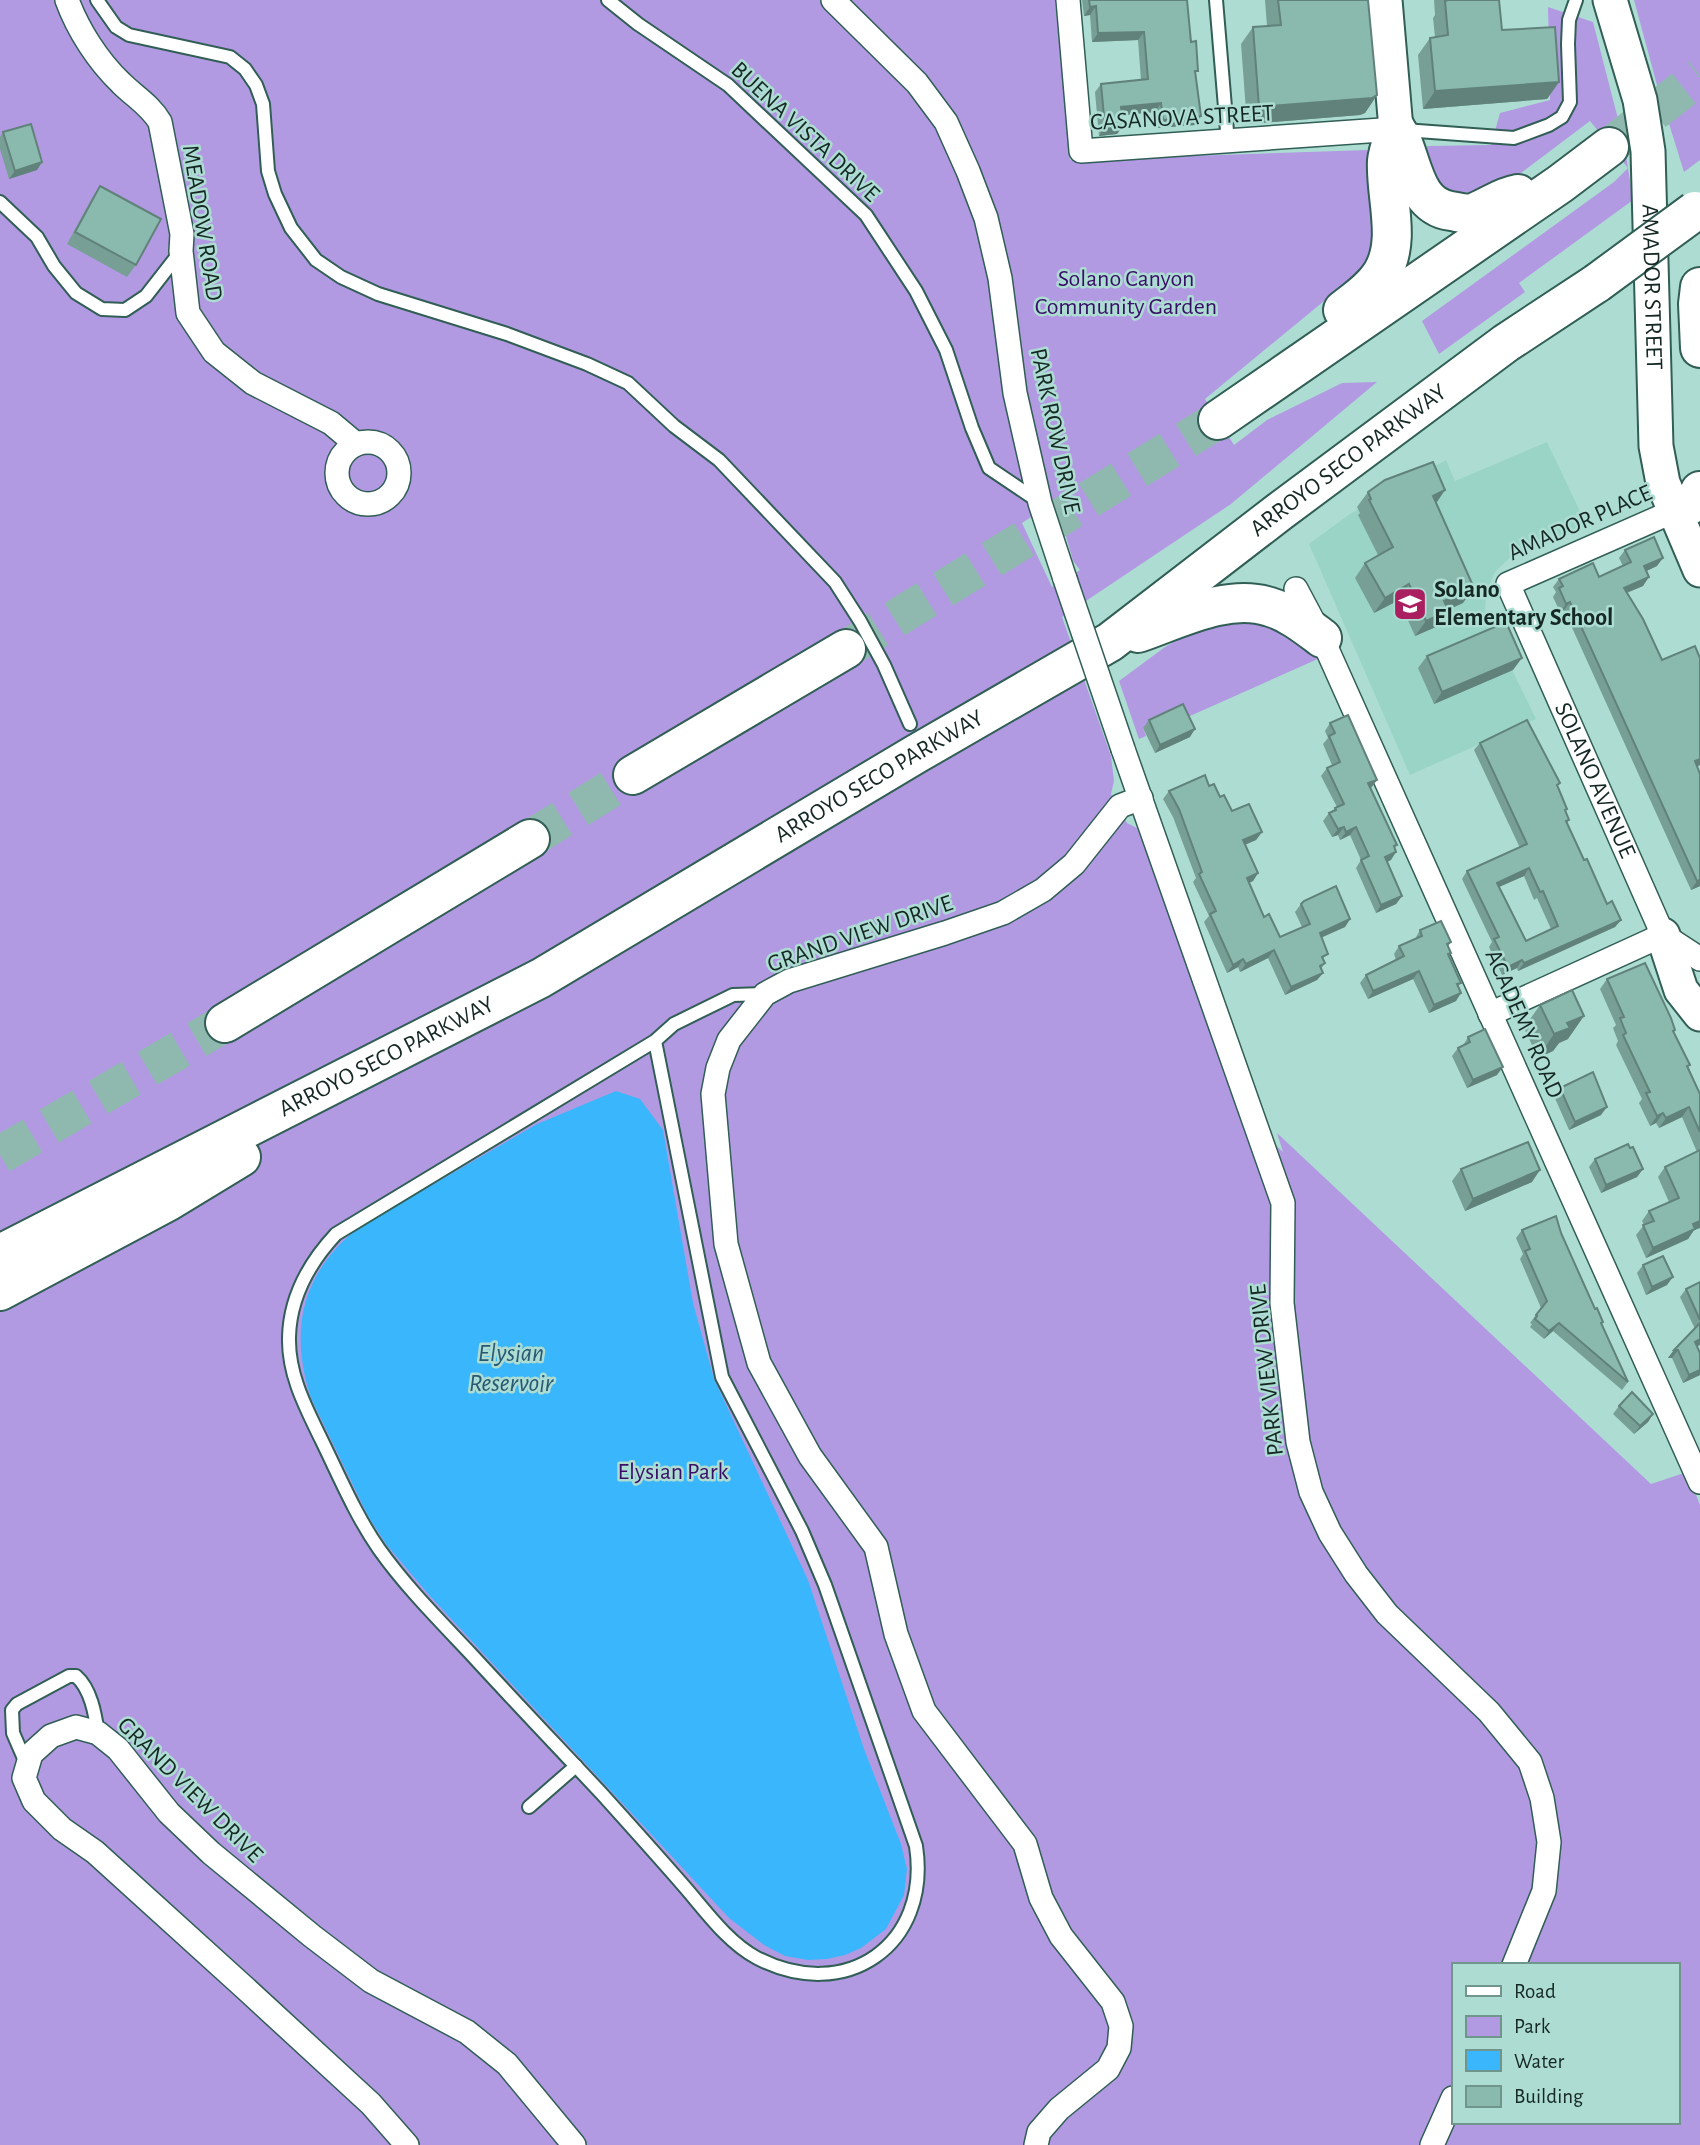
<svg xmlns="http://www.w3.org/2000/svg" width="1700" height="2145" viewBox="0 0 1700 2145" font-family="'Alegreya Sans',sans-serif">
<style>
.built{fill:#99d4c6}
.green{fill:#b29ae3;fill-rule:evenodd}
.water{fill:#3ab6fc}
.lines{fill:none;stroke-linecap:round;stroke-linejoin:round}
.motorway-tunnel{stroke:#8fb9af;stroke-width:38;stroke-dasharray:38 19;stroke-linecap:butt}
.service-casing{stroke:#315e55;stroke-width:16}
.minor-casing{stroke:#315e55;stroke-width:26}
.secondary-casing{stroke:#315e55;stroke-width:37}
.motorway-casing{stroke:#315e55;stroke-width:42}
.service{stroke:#fff;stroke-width:12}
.minor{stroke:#fff;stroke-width:23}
.secondary{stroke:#fff;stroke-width:33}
.motorway{stroke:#fff;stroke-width:38}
.minor-bridge-casing{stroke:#315e55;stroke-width:26;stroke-linecap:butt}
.motorway-bridge-casing{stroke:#315e55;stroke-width:42;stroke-linecap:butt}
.minor-bridge{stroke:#fff;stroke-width:23}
.motorway-bridge{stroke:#fff;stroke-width:38}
.wall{fill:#779f96;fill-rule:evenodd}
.shaded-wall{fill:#61827a}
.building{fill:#8ab9ae;stroke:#61827a;stroke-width:2;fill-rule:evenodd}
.labels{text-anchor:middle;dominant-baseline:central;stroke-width:5;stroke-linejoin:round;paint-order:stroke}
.street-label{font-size:24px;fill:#152824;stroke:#adddd2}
.park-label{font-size:24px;fill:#390e68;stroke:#adddd2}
.poi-label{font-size:24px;font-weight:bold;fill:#152824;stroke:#adddd2;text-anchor:start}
.water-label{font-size:26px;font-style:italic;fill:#295875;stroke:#adddd2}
</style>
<rect width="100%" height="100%" fill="#adddd2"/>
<polygon class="built" points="1547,442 1587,526 1538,548 1516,552 1495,572 1486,593 1485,614 1536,719 1410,775 1309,544 1350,514 1446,460 1455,481"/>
<g class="green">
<path d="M0 0H1055L1070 160 1367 150 1375 245 1363 269 1205 399 1234 445 1267 420 1342 383 1377 382 1231 504 1062 617 1111 756 1114 781 1111 794 1127 823 1137 828 1247 1119 1283 1152 1277 1133 1651 1484 1687 1472 1700 1505V2145H0ZM1056 501 1073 561 1080 570 1052 587 1022 523ZM1453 1965H1677V2122H1453Z"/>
<polygon points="1634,0 1700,0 1700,160 1684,172 1657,85"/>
<polygon points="1548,7 1593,22 1624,142 1633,200 1519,283 1525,292 1439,354 1422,321 1614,182 1628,168 1590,121 1497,191 1445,201 1427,158 1427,146 1491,145 1500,113 1550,100"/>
<polygon points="1243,614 1287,626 1320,658 1181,720 1143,728 1146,736 1139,739 1119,681 1165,647 1214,620"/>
</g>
<path class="water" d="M616 1091 640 1099 663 1130 693 1303 714 1379 808 1580 864 1749 901 1844 907 1869 904 1895 886 1929 861 1948 845 1955 827 1959 808 1960 785 1956 764 1945 729 1918 429 1595 386 1544 368 1516 311 1398C289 1330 301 1274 358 1228L537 1124Z"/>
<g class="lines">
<g class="motorway-tunnel">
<polyline points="1609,147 1700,76"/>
<polyline points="846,649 1218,420"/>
<polyline points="530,839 633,775"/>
<polyline points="0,1155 225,1023"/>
</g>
<g class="service-casing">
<g id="service">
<polyline points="97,0 116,27 129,35 230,57 245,69 256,85 263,104 268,171 275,194 291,228 316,260 341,277 378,294 507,334 587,364 628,383 674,426 719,460 835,582 860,621 884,665 910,724"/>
<polyline points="608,0 638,24 728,85 866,215 916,291 946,350 972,428 989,468 1038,501"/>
<polyline points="1216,0 1228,143"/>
<polyline points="1404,130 1514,138 1549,125 1562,117 1570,102 1568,44 1569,20 1576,0"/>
<polyline points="0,202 37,237 54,266 76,293 102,309 125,310 146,296 181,251"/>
<path d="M655 1041 722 1377 802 1531 825 1585 916 1846C931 1945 846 2004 757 1958 727 1942 705 1910 683 1885 656 1854 629 1824 602 1794 558 1747 514 1701 471 1654 439 1620 406 1587 379 1549 356 1516 340 1478 322 1441 306 1408 288 1375 289 1337 290 1297 309 1263 336 1234L655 1041 674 1024 733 995 764 994"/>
<path d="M26 1763 13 1733 12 1710 17 1704 69 1676H76C91 1689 95 1714 98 1733"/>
<polyline points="529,1807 576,1766"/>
</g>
</g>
<g class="minor-casing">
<g id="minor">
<path d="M67 0C78 30 98 61 121 83 135 97 150 105 160 122L182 234 181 251 188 313 214 352 253 383 331 423 356 444"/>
<polyline points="833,0 917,83 946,122 968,171 986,218 1000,278 1015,393 1040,503 1065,579"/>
<polyline points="1068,0 1081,151 1396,129"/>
<circle cx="368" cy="473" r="31"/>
<path id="s1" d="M1674 511 1508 584 1663 935 1700 959"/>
<polyline points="1296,589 1322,638 1700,1482"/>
<polyline points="1123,749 1283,1203 1282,1303 1298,1442 1311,1492 1330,1533 1356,1574 1387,1614 1489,1712 1530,1762 1542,1798 1549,1842 1544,1891 1514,1965"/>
<polyline points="1490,1014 1663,935"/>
<polyline points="407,2145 371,2104 245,1988 95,1852 62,1829 34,1801 24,1778 31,1754 51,1736 76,1727 98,1733 118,1749 169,1813 211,1853 312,1936 371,1981 467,2032 507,2064 574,2145"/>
<polyline points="1036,2145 1039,2132 1059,2109 1108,2069 1119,2048 1121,2026 1113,2002 1061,1936 1041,1898 1025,1844 924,1711 896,1634 876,1547 810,1456 759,1363 726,1244 713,1094 718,1068 729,1040 765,994 789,981 945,933 1003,913 1043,890 1074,864 1120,806 1141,798"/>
<polyline points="1432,2145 1453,2098"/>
</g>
</g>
<g class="secondary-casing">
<g id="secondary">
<polyline points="1385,0 1396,129"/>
<path id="s2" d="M1610 0 1640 100 1648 151 1656 446 1663 483 1700 570"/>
<polyline points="1663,935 1681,990 1700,1014"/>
</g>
</g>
<g class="motorway-casing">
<g id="motorway">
<path d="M1399 134C1413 161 1414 206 1451 211 1458 212 1467 215 1473 213 1489 207 1501 197 1518 194"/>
<polyline points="1700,287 1698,304 1700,348"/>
<path d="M1343 310C1357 299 1373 288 1382 273 1402 240 1385 196 1387 161 1388 150 1393 139 1396 129"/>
<polyline points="1218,420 1560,184 1609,147"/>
<path d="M1674 511C1687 507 1695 505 1700 491"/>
<path d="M1138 633C1179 619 1228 593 1270 607 1290 613 1306 626 1322 638"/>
<polyline points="633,775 846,649"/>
<polyline points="225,1023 530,839"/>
<path id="s3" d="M0 1254 541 978 916 754 1110 642 1279 512 1506 343 1597 283"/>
<polyline points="0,1291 167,1202 241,1157"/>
</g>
</g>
<use href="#service" class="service"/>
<use href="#minor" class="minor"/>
<use href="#secondary" class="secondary"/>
<use href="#motorway" class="motorway"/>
<g class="minor-bridge-casing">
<polyline id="minor-bridge" points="1065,579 1123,749"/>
</g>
<g class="motorway-bridge-casing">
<polyline id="motorway-bridge" points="1597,283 1695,211"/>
</g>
<use href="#minor-bridge" class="minor-bridge"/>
<use href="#motorway-bridge" class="motorway-bridge"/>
</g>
<g class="wall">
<polygon points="1082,0 1187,0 1191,42 1201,116 1195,125 1157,128 1155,112 1122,115 1123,126 1117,134 1099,136 1095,92 1101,84 1141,80 1138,40 1092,42 1090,15 1084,16"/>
<polygon points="1265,0 1368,0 1377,95 1365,113 1360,115 1247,124 1241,44 1253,27 1267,26"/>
<polygon points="1434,0 1499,0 1502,30 1559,82 1547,99 1423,109 1418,55 1430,38 1435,37 1433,18 1435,15"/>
<polygon points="3,132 42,162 37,170 9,179 0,149 0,137"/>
<polygon points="100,186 136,265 127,277 67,244 92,198"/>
<polygon points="1368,492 1436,503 1463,603 1448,610 1438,626 1415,636 1399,600 1374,613 1355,578 1365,563 1378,555 1358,515 1360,513 1357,507"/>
<polygon points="1625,550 1657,566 1646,571 1643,586 1627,593 1662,660 1700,658 1700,765 1697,766 1700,774 1700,886 1691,890 1564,610 1560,612 1553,597 1556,592 1553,587 1559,579 1599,577 1623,566 1619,558"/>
<polygon points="1427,656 1513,670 1434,704 1418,668"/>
<polygon points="1149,720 1190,737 1155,753 1143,728"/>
<polygon points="1330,723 1377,780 1370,788 1397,845 1394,848 1391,860 1387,862 1402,896 1396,904 1376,913 1356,868 1361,860 1350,835 1340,840 1338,835 1332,837 1323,821 1329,813 1337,807 1321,776 1327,768 1332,765 1323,744 1328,738 1325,731"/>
<path d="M1480 743 1557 787 1567 809 1565 811 1569 820 1567 823 1584 860 1607 904 1621 920 1615 927 1518 971 1517 968 1502 975 1489 947 1492 942 1462 879 1467 871 1520 848 1474 750ZM1524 876 1534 900 1537 898 1551 929 1526 941 1499 887Z"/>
<polygon points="1209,786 1232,811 1262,832 1256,840 1245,845 1258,873 1253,881 1249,883 1264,917 1280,937 1302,927 1295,912 1301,904 1350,919 1345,927 1321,937 1324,960 1325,963 1321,969 1323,973 1317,980 1285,995 1268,958 1240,972 1238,967 1227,973 1204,922 1209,916 1193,882 1196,878 1173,817 1163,799 1169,791"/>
<polygon points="1420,930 1451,942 1448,946 1451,953 1449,956 1461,983 1458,986 1456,1001 1429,1013 1413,979 1368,999 1360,983 1366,975 1396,960 1394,954 1399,946 1415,939"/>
<polygon points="1607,979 1673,1032 1700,1094 1700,1228 1694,1230 1688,1239 1646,1258 1636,1235 1644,1225 1642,1221 1649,1211 1669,1202 1658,1177 1665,1167 1697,1152 1682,1117 1659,1128 1656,1123 1650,1126 1639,1103 1642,1099 1616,1045 1618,1041 1613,1028 1616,1025 1600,989"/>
<polygon points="1540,1005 1568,1039 1559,1043 1553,1051 1538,1058 1524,1028"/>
<polygon points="1468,1037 1497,1075 1467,1088 1452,1056 1458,1048 1463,1046"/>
<polygon points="1560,1088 1601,1115 1569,1130 1554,1096"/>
<polygon points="1630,1148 1643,1169 1637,1177 1601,1193 1589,1167 1595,1159"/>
<polygon points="1461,1169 1532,1182 1465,1211 1452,1181"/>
<polygon points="1522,1230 1561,1233 1628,1382 1622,1390 1553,1331 1544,1339 1530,1327 1532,1324 1530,1323 1541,1308 1520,1259 1523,1254 1516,1238"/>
<polygon points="1643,1265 1667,1285 1646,1295 1637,1273"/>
<polygon points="1700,1282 1700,1345 1697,1346 1700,1375 1683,1383 1672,1358 1668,1358 1674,1350 1695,1329 1680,1297 1686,1289"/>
<polygon points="1619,1406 1653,1414 1648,1422 1634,1434 1613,1414"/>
</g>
<g class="shaded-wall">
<polygon points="1096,6 1090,15 1084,16 1090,7"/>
<polygon points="1144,32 1138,40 1092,42 1098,33"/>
<polygon points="1559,82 1547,99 1423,109 1435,91"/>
<polygon points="1377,95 1365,113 1360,115 1247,124 1259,107"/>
<polygon points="1161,103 1155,112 1115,116 1121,107"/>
<polygon points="1201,116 1195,125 1157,128 1163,120"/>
<polygon points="1123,126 1117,134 1099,136 1105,127"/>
<polygon points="42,162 37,170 9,179 15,171"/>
<polygon points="1445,490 1435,505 1433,496"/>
<polygon points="1663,558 1657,566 1638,575 1644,566"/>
<polygon points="1649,577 1643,586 1618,596 1624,588"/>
<polygon points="1409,584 1399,600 1374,613 1385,598"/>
<polygon points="1474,588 1463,603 1433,616 1444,601"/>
<polygon points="1570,602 1564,610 1560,612 1566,604"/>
<polygon points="1449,611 1438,626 1415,636 1426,621"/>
<polygon points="1522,658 1513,670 1434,704 1442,692"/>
<polygon points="1195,729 1190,737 1155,753 1160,745"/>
<polygon points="1700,759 1700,765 1689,770 1695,761"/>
<polygon points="1377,780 1371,788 1362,791 1368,783"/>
<polygon points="1344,827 1338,835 1332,837 1338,829"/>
<polygon points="1356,827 1350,835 1340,840 1346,832"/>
<polygon points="1262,832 1256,840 1237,848 1243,840"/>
<polygon points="1396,852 1391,860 1379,865 1385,857"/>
<polygon points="1529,868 1524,876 1492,890 1497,883"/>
<polygon points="1258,873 1253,881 1242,886 1247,878"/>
<polygon points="1700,880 1700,886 1691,890 1697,881"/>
<polygon points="1402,896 1396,904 1376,913 1381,905"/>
<polygon points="1350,919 1345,927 1314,941 1320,933"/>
<polygon points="1621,920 1615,927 1518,971 1524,963"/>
<polygon points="1274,950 1268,958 1240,972 1246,964"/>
<polygon points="1243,959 1238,967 1227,973 1233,965"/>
<polygon points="1522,960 1517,968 1502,975 1508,967"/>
<polygon points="1419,971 1413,979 1368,999 1373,991"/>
<polygon points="1323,973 1317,980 1285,995 1291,987"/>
<polygon points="1461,993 1456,1001 1429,1013 1434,1005"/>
<polygon points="1584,1016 1568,1039 1559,1043 1553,1051 1538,1058 1554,1034 1567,1023"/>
<polygon points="1503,1067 1497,1075 1467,1088 1473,1080"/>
<polygon points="1607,1107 1601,1115 1569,1130 1575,1122"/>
<polygon points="1689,1107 1682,1117 1659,1128 1666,1118"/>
<polygon points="1663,1113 1656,1123 1650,1126 1657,1116"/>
<polygon points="1643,1169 1637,1177 1601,1193 1606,1185"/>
<polygon points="1540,1170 1532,1182 1465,1211 1473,1199"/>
<polygon points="1700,1221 1700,1228 1694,1230 1688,1239 1646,1258 1653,1248"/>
<polygon points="1673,1277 1667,1285 1646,1295 1652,1287"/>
<polygon points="1559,1323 1553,1331 1544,1339 1549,1331"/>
<polygon points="1700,1339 1700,1345 1689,1350 1695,1342"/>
<polygon points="1674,1350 1678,1350 1672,1358 1668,1358"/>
<polygon points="1700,1370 1700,1375 1683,1383 1689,1375"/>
<polygon points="1653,1414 1648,1422 1634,1434 1640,1426"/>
</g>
<g class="building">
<polygon points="1089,0 1187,0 1191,42 1196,41 1198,71 1195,71 1201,116 1163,120 1161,103 1121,107 1123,126 1105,127 1101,84 1148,79 1144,32 1098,33 1096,6 1090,7"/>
<polygon points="1278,0 1368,0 1377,95 1372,98 1259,107 1253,27 1281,25"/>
<polygon points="1448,0 1499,0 1502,30 1555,27 1559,82 1435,91 1430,38 1448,35 1445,1"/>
<polygon points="31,124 42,162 15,171 3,132"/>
<polygon points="100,186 161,219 136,265 75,232"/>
<polygon points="1433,462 1445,490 1433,496 1474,588 1444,601 1449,611 1426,621 1409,584 1385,598 1365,563 1393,547 1369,500 1371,499 1368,492 1385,480"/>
<polygon points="1654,537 1663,558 1644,566 1649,577 1624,588 1643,619 1662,660 1695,646 1700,658 1700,759 1695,761 1700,774 1700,880 1697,881 1570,602 1566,604 1559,588 1563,586 1559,579 1593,563 1599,577 1631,562 1625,550"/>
<polygon points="1506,622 1522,658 1442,692 1427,656"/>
<polygon points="1183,704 1195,729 1160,745 1149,720"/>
<polygon points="1348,715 1377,780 1368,783 1397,845 1394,846 1396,852 1385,857 1402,896 1381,905 1361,860 1369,856 1356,827 1346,832 1344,827 1338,829 1329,813 1336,810 1335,808 1344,804 1327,768 1340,762 1329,736 1335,733 1330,723"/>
<path d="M1527 720 1560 783 1557 785 1567 809 1565 810 1569 820 1566 821 1584 860 1587 859 1607 904 1612 901 1621 920 1524 963 1522 960 1508 967 1494 939 1499 937 1467 871 1527 844 1480 743ZM1529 868 1540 892 1543 891 1558 926 1526 941 1497 883Z"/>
<polygon points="1205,775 1209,786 1214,784 1220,797 1224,795 1232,811 1249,804 1262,832 1243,840 1258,873 1247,878 1264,917 1269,914 1280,937 1310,924 1301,904 1304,901 1336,886 1350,919 1320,933 1328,954 1322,957 1325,963 1320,966 1323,973 1291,987 1274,950 1246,964 1243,959 1233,965 1210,914 1216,911 1199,874 1202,872 1179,809 1169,791"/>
<polygon points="1441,921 1451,942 1447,944 1451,953 1448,954 1461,983 1457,984 1461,993 1434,1005 1419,971 1373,991 1366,975 1404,956 1399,946 1422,936 1420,930"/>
<polygon points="1645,963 1671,1018 1675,1030 1673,1031 1690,1065 1687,1066 1700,1094 1700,1132 1689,1107 1666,1118 1663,1113 1657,1116 1646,1093 1650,1092 1623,1035 1626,1033 1620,1018 1624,1017 1607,979"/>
<polygon points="1572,990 1584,1016 1567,1023 1570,1028 1554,1034 1540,1005"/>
<polygon points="1485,1029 1503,1067 1473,1080 1458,1048 1470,1042 1468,1037"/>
<polygon points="1593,1072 1607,1107 1575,1122 1560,1088"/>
<polygon points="1528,1142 1540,1170 1473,1199 1461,1169"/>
<polygon points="1628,1144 1630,1148 1633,1147 1643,1169 1606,1185 1595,1159"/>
<polygon points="1700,1150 1700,1221 1693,1224 1695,1229 1653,1248 1643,1225 1654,1221 1649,1211 1679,1198 1665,1167"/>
<polygon points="1556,1216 1561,1233 1595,1309 1597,1308 1603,1322 1601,1323 1628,1382 1559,1323 1549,1331 1535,1319 1537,1316 1536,1315 1547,1301 1525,1251 1530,1249 1522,1230"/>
<polygon points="1663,1256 1673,1277 1652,1287 1643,1265"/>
<polygon points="1700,1282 1700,1320 1686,1289"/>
<polygon points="1700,1323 1700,1339 1695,1342 1700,1353 1700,1370 1689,1375 1678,1350 1674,1350"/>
<polygon points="1632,1392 1653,1414 1640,1426 1619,1406"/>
</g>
<defs>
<g id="school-square" transform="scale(1.75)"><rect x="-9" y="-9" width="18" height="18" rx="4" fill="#aa1f5f" stroke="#adddd2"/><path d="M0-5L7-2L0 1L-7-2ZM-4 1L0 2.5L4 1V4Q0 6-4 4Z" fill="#fff"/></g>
</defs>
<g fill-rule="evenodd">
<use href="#school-square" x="1410" y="604"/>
</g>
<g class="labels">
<g class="street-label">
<text transform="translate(1182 118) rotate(-3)">CASANOVA STREET</text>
<text transform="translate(805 132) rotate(43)">BUENA VISTA DRIVE</text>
<text transform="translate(202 223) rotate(81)">MEADOW ROAD</text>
<text stroke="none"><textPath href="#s2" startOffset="292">AMADOR STREET</textPath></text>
<text transform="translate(1055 431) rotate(78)">PARK ROW DRIVE</text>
<text stroke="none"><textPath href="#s3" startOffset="1568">ARROYO SECO PARKWAY</textPath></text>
<text transform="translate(1580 523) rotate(-24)">AMADOR PLACE</text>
<text stroke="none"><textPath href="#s3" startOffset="1001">ARROYO SECO PARKWAY</textPath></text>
<text stroke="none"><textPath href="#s1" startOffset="396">SOLANO AVENUE</textPath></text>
<text transform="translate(860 934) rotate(-19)">GRAND VIEW DRIVE</text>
<text transform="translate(1524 1024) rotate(66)">ACADEMY ROAD</text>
<text stroke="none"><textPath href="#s3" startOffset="434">ARROYO SECO PARKWAY</textPath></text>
<text transform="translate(1267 1370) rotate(-96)">PARK VIEW DRIVE</text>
<text transform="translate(190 1790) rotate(45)">GRAND VIEW DRIVE</text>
</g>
<g class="park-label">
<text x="1126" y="279">Solano Canyon<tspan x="1126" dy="28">Community Garden</tspan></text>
<text x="673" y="1472">Elysian Park</text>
</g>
<g class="poi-label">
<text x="1434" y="590">Solano<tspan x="1434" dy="28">Elementary School</tspan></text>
</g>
<g class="water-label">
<text x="511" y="1353">Elysian<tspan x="511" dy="30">Reservoir</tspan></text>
</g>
</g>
<rect x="1452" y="1963" width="228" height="161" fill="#adddd2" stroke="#70958c" stroke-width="2"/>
<rect x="1466" y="1986" width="35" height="10" fill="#ffffff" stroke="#70958c" stroke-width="2"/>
<text x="1514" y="1998" font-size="21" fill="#152824">Road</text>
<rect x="1466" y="2016" width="35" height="21" fill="#b29ae3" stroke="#70958c" stroke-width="2"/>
<text x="1514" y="2033" font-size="21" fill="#152824">Park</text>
<rect x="1466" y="2050" width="35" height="21" fill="#3ab6fc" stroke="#70958c" stroke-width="2"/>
<text x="1514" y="2068" font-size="21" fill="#152824">Water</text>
<rect x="1466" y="2086" width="35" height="21" fill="#8ab9ae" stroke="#70958c" stroke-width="2"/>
<text x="1514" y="2103" font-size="21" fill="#152824">Building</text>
</svg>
